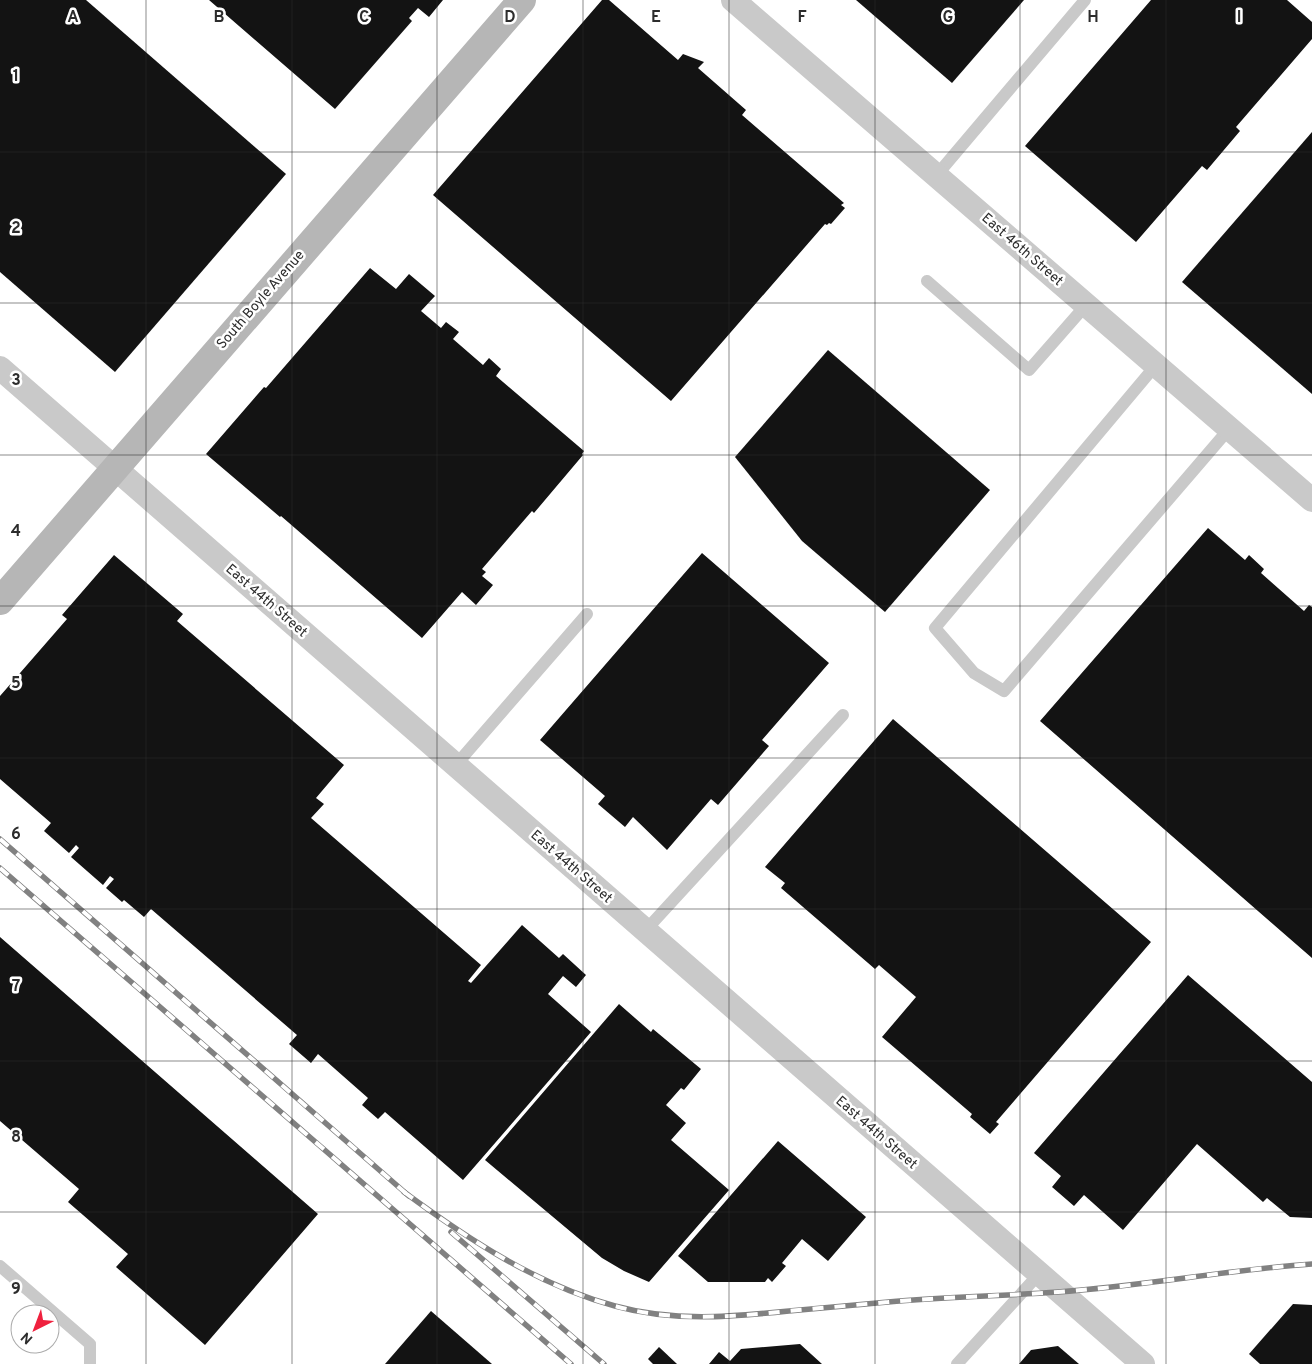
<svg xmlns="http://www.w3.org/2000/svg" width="1312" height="1364" viewBox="0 0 1312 1364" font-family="Overpass,sans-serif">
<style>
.building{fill:#131313}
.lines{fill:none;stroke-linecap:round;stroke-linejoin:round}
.lane{stroke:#c9c9c9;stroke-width:12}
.street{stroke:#c9c9c9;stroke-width:24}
.secondary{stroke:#b6b6b6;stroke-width:28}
.rail-casing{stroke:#818181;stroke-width:5.5}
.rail{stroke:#fff;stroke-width:4;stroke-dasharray:11;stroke-linecap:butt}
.grid{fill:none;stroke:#2c2c2c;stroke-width:1;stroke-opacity:0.55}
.labels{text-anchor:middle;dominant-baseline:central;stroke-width:5;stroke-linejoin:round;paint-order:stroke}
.street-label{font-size:14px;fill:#2c2c2c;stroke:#fff}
.grid-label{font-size:16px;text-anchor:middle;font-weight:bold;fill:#2c2c2c;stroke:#fff;stroke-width:5;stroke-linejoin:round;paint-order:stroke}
</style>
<rect width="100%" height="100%" fill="#fff"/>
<g class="building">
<polygon points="0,0 86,0 286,174 115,372 0,272"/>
<polygon points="209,0 443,0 429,17 418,8 409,18 412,21 335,109"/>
<polygon points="602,0 609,0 678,60 683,54 704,62 698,68 746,110 742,115 844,203 841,205 845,208 831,224 829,223 827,225 825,224 671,401 433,195"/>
<polygon points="856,0 1024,0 952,83"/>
<polygon points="1151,0 1287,0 1312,22 1312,39 1236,127 1240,131 1207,170 1202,166 1136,242 1025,146"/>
<polygon points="1312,132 1312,394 1182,282"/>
<polygon points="370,268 396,289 409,274 435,296 421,311 441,328 446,322 459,332 453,339 483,365 489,358 501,369 496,376 584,451 582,454 583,455 534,513 532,511 482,569 486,572 482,576 493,585 476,605 462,592 422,638 281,516 280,517 206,454 264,387 266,388"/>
<polygon points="828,350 990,490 885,612 802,541 735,457"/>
<polygon points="1208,528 1245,560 1249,555 1264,569 1261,573 1304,611 1309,605 1312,607 1312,958 1040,721"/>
<polygon points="702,553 829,663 762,740 769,746 718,805 711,799 667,850 633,817 625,827 598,804 605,796 540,740"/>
<polygon points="114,555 183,614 177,621 344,765 316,798 324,804 311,818 481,965 468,981 471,983 522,925 559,958 563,954 586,975 576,987 563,976 548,994 591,1032 463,1180 385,1112 378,1119 362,1105 368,1098 318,1054 311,1063 289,1044 297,1035 151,909 144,917 124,900 122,902 106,888 114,879 110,876 103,885 71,857 79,848 76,845 69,853 44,831 51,823 0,779 0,696 67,619 62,615"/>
<polygon points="893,719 1151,942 996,1122 999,1124 990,1134 970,1117 972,1114 882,1037 916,997 879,965 875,969 781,888 785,883 765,867"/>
<polygon points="0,937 318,1214 205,1345 116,1267 128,1254 68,1202 79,1189 0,1121"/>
<polygon points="1188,975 1312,1082 1312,1218 1290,1217 1267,1198 1263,1202 1197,1144 1123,1230 1084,1195 1074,1206 1052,1187 1061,1176 1034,1153"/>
<polygon points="619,1004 651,1032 653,1029 701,1069 684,1090 681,1088 666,1105 686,1123 671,1140 729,1190 649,1282 624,1271 602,1258 485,1160"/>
<polygon points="778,1141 866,1217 828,1261 802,1239 782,1263 786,1266 772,1282 768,1278 765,1282 708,1282 678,1256"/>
<polygon points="1293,1304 1312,1305 1312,1364 1260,1364 1249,1354"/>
<polygon points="431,1311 492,1364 385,1364"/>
<polygon points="800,1344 822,1364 709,1364 719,1352 730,1361 741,1349"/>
<polygon points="1058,1346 1079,1364 1019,1364 1031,1350"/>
<polygon points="659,1347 677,1364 653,1364 648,1359"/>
</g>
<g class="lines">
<g class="lane">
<polyline points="936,176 1085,0"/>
<polyline points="927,281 1029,370 1086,305"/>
<polyline points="1156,365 935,628 974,673 1004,691 1229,429"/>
<polyline points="455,766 587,614"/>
<polyline points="645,931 843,715"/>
<polyline points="0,1266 90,1344 90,1364"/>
<polyline points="957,1364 1039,1274"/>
</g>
<g class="street">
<polyline points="733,0 1312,500"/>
<polyline points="0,368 1143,1364"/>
</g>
<polyline class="secondary" points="0,601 522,0"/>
<g class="rail-casing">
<g id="rail">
<polyline points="0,839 409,1196"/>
<polyline points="0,868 571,1364"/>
<path d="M404 1192C468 1239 537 1285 615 1306 673 1322 730 1317 789 1311 822 1308 855 1305 888 1302 944 1297 1001 1296 1058 1292 1143 1286 1227 1270 1312 1264"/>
<polyline points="451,1232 604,1364"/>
</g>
</g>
<use href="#rail" class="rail"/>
</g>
<path class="grid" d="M146 0V1364M292 0V1364M437 0V1364M583 0V1364M729 0V1364M875 0V1364M1020 0V1364M1166 0V1364M0 152H1312M0 303H1312M0 455H1312M0 606H1312M0 758H1312M0 909H1312M0 1061H1312M0 1212H1312"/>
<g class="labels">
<g class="street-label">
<text transform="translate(1022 250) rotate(41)">East 46th Street</text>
<text transform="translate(261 300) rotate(-49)">South Boyle Avenue</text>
<text transform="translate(266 601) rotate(41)">East 44th Street</text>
<text transform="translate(571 867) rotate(41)">East 44th Street</text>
<text transform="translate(876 1133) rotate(41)">East 44th Street</text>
</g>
</g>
<g class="grid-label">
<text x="73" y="22">A</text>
<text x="219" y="22">B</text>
<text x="364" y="22">C</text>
<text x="510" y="22">D</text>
<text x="656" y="22">E</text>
<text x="802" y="22">F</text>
<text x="948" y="22">G</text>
<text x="1093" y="22">H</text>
<text x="1239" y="22">I</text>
<text x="16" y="81">1</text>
<text x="16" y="233">2</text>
<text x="16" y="385">3</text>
<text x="16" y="536">4</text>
<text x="16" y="688">5</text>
<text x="16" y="839">6</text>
<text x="16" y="991">7</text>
<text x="16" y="1142">8</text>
<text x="16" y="1294">9</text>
</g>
<g transform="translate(35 1329) rotate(222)"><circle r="24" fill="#ffffff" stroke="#ababab"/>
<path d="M0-4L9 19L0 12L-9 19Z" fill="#ef213e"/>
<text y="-8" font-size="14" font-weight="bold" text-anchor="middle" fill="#2c2c2c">N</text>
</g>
</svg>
